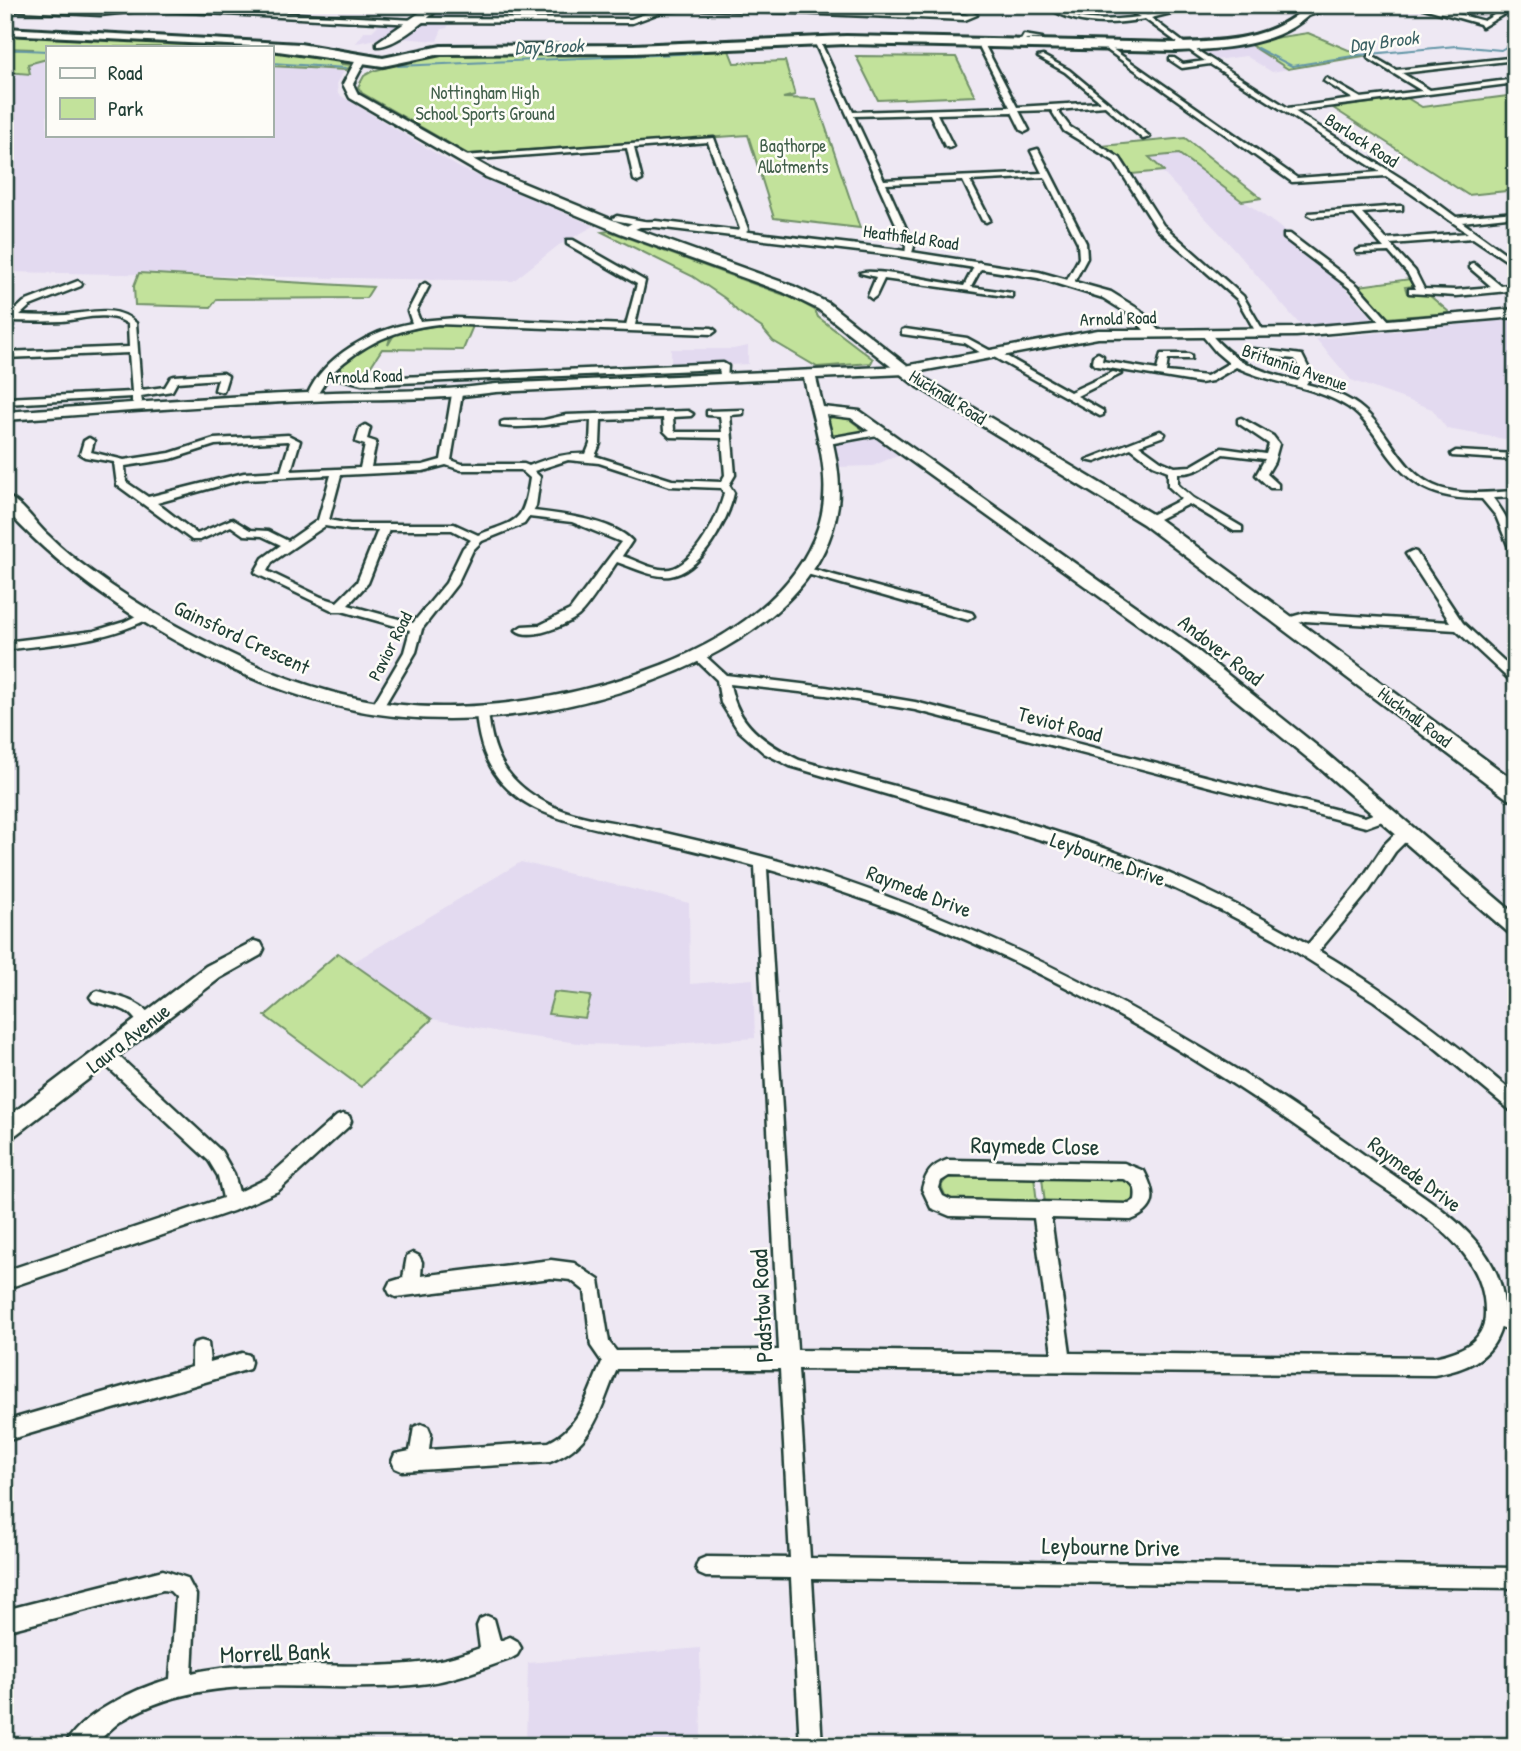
<svg xmlns="http://www.w3.org/2000/svg" width="1521" height="1751" viewBox="0 0 1521 1751" font-family="'Patrick Hand',sans-serif">
<style>
.built{fill:#e3daf0}
.green{fill:#c2e29b;stroke:#709068;stroke-width:2}
.lines{fill:none;stroke-linecap:round;stroke-linejoin:round}
.stream{stroke:#6496a7;stroke-width:2}
.street-casing{stroke:#1f3d34;stroke-width:5}
.secondary-casing{stroke:#1f3d34;stroke-width:5}
.primary-casing{stroke:#1f3d34;stroke-width:5}
.highway-casing{stroke:#1f3d34;stroke-width:6}
.street{fill:#fdfcf7;fill-rule:evenodd}
.secondary{fill:#fdfcf7;fill-rule:evenodd}
.primary{fill:#fdfcf7;fill-rule:evenodd}
.highway{fill:#fdfcf7;fill-rule:evenodd}
.labels{text-anchor:middle;dominant-baseline:central;stroke-width:5;stroke-linejoin:round;paint-order:stroke}
.far-park-label{font-size:18px;fill:#405e49;stroke:#fdfcf7}
.far-street-label{font-size:18px;fill:#1f3d34;stroke:#fdfcf7}
.far-water-label{font-size:19px;font-style:italic;fill:#3c6264;stroke:#fdfcf7}
.street-label{font-size:21px;fill:#1f3d34;stroke:#fdfcf7}
.near-street-label{font-size:24px;fill:#1f3d34;stroke:#fdfcf7}
</style>
<rect width="100%" height="100%" fill="#eee8f3"/>
<filter id="ink" filterUnits="userSpaceOnUse"><feTurbulence type="fractalNoise" baseFrequency=".0143" numOctaves="2"/><feDisplacementMap in="SourceGraphic" scale="14" xChannelSelector="R" yChannelSelector="G"/><feConvolveMatrix kernelMatrix="1 2 1 2 8 2 1 2 1" color-interpolation-filters="sRGB"/></filter>
<g filter="url(#ink)">
<g class="built">
<polygon points="439,7 464,8 458,18 452,18 447,28 442,29 437,41 388,37 356,43 365,31 372,31 381,22 419,24"/>
<polygon points="1248,43 1288,69 1272,72 1246,56 1215,60 1198,50"/>
<polygon points="5,51 47,53 47,135 271,135 271,66 345,70 337,82 338,94 460,168 594,226 559,245 513,281 5,272"/>
<polygon points="1179,154 1292,236 1281,237 1334,276 1376,322 1301,326 1227,241 1148,157"/>
<polygon points="1516,319 1516,441 1447,429 1432,409 1351,380 1316,339"/>
<polygon points="748,346 748,364 671,368 671,349 733,349"/>
<polygon points="876,438 900,454 873,466 836,467 831,446"/>
<polygon points="521,862 689,903 690,984 753,979 755,1038 649,1046 587,1044 515,1035 432,1019 361,1087 265,1016 338,953 352,963"/>
<polygon points="700,1648 701,1746 526,1746 528,1663"/>
</g>
<g class="green">
<polygon points="1308,33 1363,56 1288,69 1246,42"/>
<polygon points="5,34 240,47 47,47 47,59 28,64 30,74 6,72 10,65 5,64 5,50 34,49 5,48"/>
<polygon points="728,48 734,63 785,61 795,95 783,98 816,99 860,228 774,218 748,135 468,154 362,93 358,87 364,76 373,71 438,53"/>
<polygon points="271,49 353,62 340,64 352,65 346,70 271,66"/>
<polygon points="856,56 956,57 975,96 878,100"/>
<polygon points="1516,95 1516,190 1468,195 1333,108 1407,98 1422,107"/>
<polygon points="1185,138 1261,198 1242,201 1179,154 1149,157 1164,171 1132,174 1124,161 1102,146"/>
<polygon points="609,231 795,299 815,310 818,317 873,359 871,363 817,367 773,341 762,328 737,311 726,299 692,276 602,232"/>
<polygon points="139,273 373,287 366,298 217,299 211,307 135,305 134,286"/>
<polygon points="1410,279 1413,286 1405,287 1407,293 1429,295 1450,313 1386,318 1359,286"/>
<polygon points="438,325 473,326 463,350 382,349 363,378 334,367 355,349 391,334 388,345 395,333"/>
<polygon points="832,416 845,416 866,432 833,438 829,420"/>
<polygon points="338,953 432,1019 361,1087 265,1016"/>
<polygon points="554,992 591,996 585,1018 548,1014"/>
<polygon points="962,1174 1034,1177 1037,1203 953,1201 945,1195 941,1186 947,1178"/>
<polygon points="1042,1178 1131,1179 1137,1193 1135,1203 1127,1205 1045,1203"/>
</g>
<g class="lines">
<g class="stream">
<polyline points="1257,48 1292,66 1359,55 1456,46 1501,50 1516,41"/>
<polyline points="5,49 47,51"/>
<polyline points="271,63 346,68"/>
<polyline points="398,66 701,53"/>
</g>
<g class="street-casing">
<g id="street">
<polygon points="704,5 969,15 951,5 959,5 977,15 965,20 696,9 662,12 632,23 418,22 415,24 148,10 100,15 5,10 5,6 100,11 148,6 415,20 418,18 631,19 661,8"/>
<path d="M1045 5C1056 5 1066 13 1077 17 1097 22 1119 19 1140 17L1119 5H1127L1147 15 1192 5H1203L1151 18 1184 43 1182 46 1145 19C1111 25 1074 27 1045 5Z"/>
<polygon points="1331,5 1341,5 1308,16 1303,15"/>
<polygon points="1413,5 1424,5 1484,21 1510,5 1516,7 1482,27 1480,24"/>
<polygon points="1024,35 1042,38 1026,39 1024,42 1020,42"/>
<polygon points="817,39 820,41 853,112 1010,107 977,42 980,40 983,42 1017,107 1101,102 1065,72 1038,57 1043,56 1069,70 1150,137 1143,139 1105,106 1057,110 1070,127 1120,158 1163,225 1243,296 1264,332 1257,334 1237,299 1157,229 1114,161 1064,131 1051,110 1019,111 1029,130 1025,132 1021,130 1012,112 937,114 953,146 949,148 945,146 930,114 854,116 884,180 1042,173 1031,151 1038,149 1086,243 1087,258 1073,284 1066,282 1079,258 1078,243 1045,177 970,181 990,220 986,222 982,220 963,181 886,184 914,246 911,256 905,256 906,246 814,41"/>
<polygon points="1105,44 1297,178 1380,172 1210,64 1182,68 1170,60 1170,58 1174,58 1183,64 1205,61 1185,47 1190,46 1288,108 1353,99 1324,81 1326,78 1361,98 1422,91 1368,58 1370,55 1396,70 1509,58 1507,61 1402,73 1430,90 1516,79 1516,83 1294,111 1417,188 1456,217 1516,212 1516,216 1462,222 1516,261 1516,267 1473,238 1390,244 1415,271 1424,289 1456,290 1492,287 1470,268 1470,264 1473,263 1501,286 1508,285 1512,288 1508,291 1456,296 1409,293 1409,289 1416,289 1408,274 1389,252 1357,253 1356,251 1360,249 1384,248 1354,214 1312,217 1308,215 1309,213 1399,206 1402,206 1402,210 1362,213 1386,239 1468,233 1386,176 1292,182 1103,47"/>
<polygon points="714,138 748,229 744,236 737,234 740,229 708,142 634,148 642,180 638,182 634,180 627,148 464,160 460,158 464,156"/>
<polygon points="617,216 649,222 650,224 646,226 614,220 613,218"/>
<polygon points="1284,234 1290,234 1357,285 1390,322 1390,326 1384,326 1351,289 1284,238"/>
<path d="M567 240H573L645 281 635 325 712 328 716 331 712 334 438 324C396 329 364 343 333 372L362 378H378L723 363 728 366 727 380H721L719 369 378 384H362L329 376 315 398 307 396C323 356 372 330 412 323L408 311 421 286 425 283 429 286 416 311 420 321 455 318 626 325 637 284 567 244Z"/>
<path d="M979 262 983 265 971 287 1012 293V297L884 279 876 296 872 299 868 296 876 277 860 273C870 267 945 283 964 286L975 265Z"/>
<path d="M78 281 82 284 81 286 30 306 20 315C35 316 50 316 66 315 90 313 116 304 136 323L141 390 165 387 171 377 174 376 223 373 228 376 223 392 215 390 218 379 177 382 172 391 141 396 142 402 137 405 132 402V397L5 404V398L132 392 129 353 5 358V352L129 347 128 324C107 310 85 319 62 321 43 322 24 321 5 321V315H10L24 302Z"/>
<polygon points="905,329 967,338 991,351 997,351 1070,392 1113,372 1121,374 1077,396 1103,411 1103,415 1100,416 992,356 986,356 965,343 902,334 902,330"/>
<path d="M1205 330 1208 331C1234 363 1259 371 1298 381L1302 375 1295 359 1253 355 1248 352 1253 349 1302 355 1312 375 1306 384C1326 389 1349 396 1365 411 1392 435 1402 475 1440 488 1464 496 1491 492 1516 491V497L1493 498C1506 516 1516 531 1516 553L1510 550 1496 516 1482 499C1434 499 1410 487 1383 447 1373 432 1363 417 1348 407 1314 385 1271 384 1236 367L1212 381 1200 383 1097 366 1092 363 1093 356 1098 353 1103 356 1102 361 1157 370 1161 354H1188L1191 355V359H1168L1166 372 1207 376 1229 363 1216 352 1202 335 1201 333Z"/>
<path d="M457 391 462 394 451 460 462 464H524L529 466C548 458 565 453 586 454L590 444 591 420C561 421 531 430 501 426V422L504 421 544 420 566 415 688 411 693 414 691 416 673 417 674 430 676 432H722L720 416 707 415V411L743 410V414L730 415 735 475 729 485 734 493C728 521 701 572 670 576 653 578 633 567 617 562 607 576 590 606 578 616 565 626 529 641 516 630L522 626 540 625 570 610 621 542 572 522 529 517 524 524 482 541 473 550 457 584 422 629 416 652 381 711 377 712 371 708 404 652 410 630 342 611H334L257 574 255 572 263 558 281 545 262 536 244 535 231 526 200 540H192L117 485 114 462 85 457 80 454 84 441 89 438 94 441 91 452 124 460 170 453 214 439 288 435 300 441 291 471 360 468 365 445 356 442 360 428 365 425 370 428 367 439 376 442 371 467 423 465 441 460 452 394ZM663 418 664 431 670 437 722 438 725 475 721 482 672 480 595 456 600 444 601 420ZM287 441 290 442 281 471 244 473 148 497 126 482 125 466 171 459 215 445ZM568 460 599 463 670 486 721 488 724 493C719 516 695 564 670 569 655 572 636 560 622 556L632 541C613 520 560 514 533 511L536 506 540 477 534 471ZM446 465 461 470H521L530 478C523 524 519 519 478 535L454 524H350L329 520 341 475 423 471ZM331 475 318 520 288 541 268 531 250 530 232 519 197 534 157 503 244 479ZM325 526 350 530H378L357 582 337 602 321 597 267 571 272 562ZM389 530H452L471 540 463 548 446 583 413 623 348 605 368 583Z"/>
<path d="M1241 418 1273 436 1279 444 1274 462 1267 474 1278 484V488H1270L1256 475 1265 459 1223 454C1208 464 1197 474 1178 473V485L1193 498 1242 527V531H1234L1189 504 1153 522H1145V518L1182 499 1168 486V471L1153 465 1131 448 1095 462 1086 460 1160 431 1165 434 1164 436 1139 445 1161 461 1175 467 1191 466 1222 448 1266 454 1269 444 1238 423V419Z"/>
<polygon points="880,429 883,430 883,434 823,445 818,442 823,439"/>
<polygon points="1456,451 1516,454 1516,460 1452,456 1451,454"/>
<polygon points="1412,551 1416,552 1463,623 1516,672 1516,683 1512,682 1456,630 1305,621 1288,626 1282,622 1284,619 1305,613 1450,622 1406,554"/>
<polygon points="804,567 972,613 974,616 968,620 800,572 800,568"/>
<path d="M146 611 152 615 150 618C104 642 56 643 5 650V642L94 631 124 622Z"/>
<path d="M697 651 701 652 726 675 826 687 915 702 1365 817 1383 810 1388 811 1390 815 1388 819 1366 827 915 710 826 695 730 684C737 725 764 742 799 760 908 791 1020 816 1126 856 1189 880 1250 910 1308 944L1359 883 1385 844 1394 835 1408 831 1413 832 1415 836 1413 840 1404 843 1395 852 1369 891 1319 951C1390 992 1454 1042 1516 1095V1112L1510 1110 1421 1036 1374 1001 1274 938 1222 911 1169 886 1076 850 790 766 764 753 738 730 721 703 717 680 691 655Z"/>
<path d="M482 707 488 711C492 756 507 783 548 804 578 819 612 821 644 828 708 843 773 857 835 878 1029 943 1205 1040 1370 1159 1421 1196 1504 1238 1504 1310L1516 1315V1333L1501 1327C1492 1360 1464 1370 1434 1375L798 1369 810 1558 1516 1568V1588L812 1579 822 1746H800L791 1578 706 1577 699 1574 696 1567 699 1560 706 1557 790 1558 780 1369H617C599 1410 596 1443 550 1462L402 1471 395 1468 392 1461 395 1454 410 1451 414 1427 421 1424 428 1427 431 1434 429 1450 549 1442C581 1427 588 1392 602 1362L591 1346 585 1291 571 1280 551 1278 396 1297 390 1294 387 1288 390 1282 403 1278 407 1256 413 1253 419 1256 422 1262 421 1276 551 1260 574 1263 599 1280 609 1342 616 1351 779 1350 755 866C717 856 679 846 640 838 560 820 482 811 476 711ZM767 869C985 929 1181 1040 1362 1173 1410 1208 1487 1245 1485 1314 1485 1343 1458 1352 1434 1357L1070 1353 1051 1218 1131 1220C1158 1209 1156 1194 1144 1171L1124 1163 947 1160C931 1166 926 1173 922 1189L931 1208 950 1216 1034 1218 1052 1353 797 1350ZM949 1176 1123 1179C1134 1183 1137 1188 1135 1200L1129 1204 951 1200 943 1196 939 1188 941 1181Z"/>
<path d="M98 991C120 997 143 1001 156 1022L153 1027C140 1031 136 1017 126 1011 116 1006 103 1005 93 1001L90 997 93 993Z"/>
<polygon points="106,1048 112,1050 221,1151 234,1174 239,1192 266,1179 337,1116 343,1114 349,1116 351,1121 349,1126 278,1191 233,1211 5,1289 5,1271 223,1198 218,1176 209,1161 100,1060 98,1055 100,1050"/>
<polygon points="201,1341 208,1343 210,1362 242,1353 249,1355 251,1362 249,1369 5,1441 5,1421 192,1367 192,1350 194,1343"/>
<path d="M163 1570 187 1578 196 1595 192 1673C269 1655 350 1673 428 1662 446 1660 463 1654 480 1648L477 1626 480 1619 487 1616 494 1619 500 1641 510 1637 517 1641 521 1648 517 1655 510 1659C483 1668 457 1679 429 1683 328 1698 212 1664 121 1721 111 1728 102 1738 93 1746H65C78 1715 139 1687 170 1679L176 1597 170 1591 163 1590 5 1631V1610Z"/>
</g>
</g>
<g class="secondary-casing">
<g id="secondary">
<path d="M656 221 892 249 1039 272 1111 292 1140 310 1158 330 1296 328 1516 309V317L1296 336 1098 338 905 374 816 378 823 407 860 411 1193 647 1327 754 1516 915V935L1509 933 1315 764 1181 655 851 418 826 415C833 443 842 475 838 505 819 644 612 707 494 717 448 721 400 719 355 710 233 686 88 601 5 509V496C21 500 36 525 49 536 62 549 76 560 91 571 145 611 205 644 267 670 325 694 386 708 448 707 567 706 775 656 818 528 835 479 814 426 804 378L496 392C435 401 371 398 309 401 208 405 107 413 5 420V412C107 405 208 397 309 393 371 390 435 393 496 384L905 366 1098 330H1144L1132 316 1103 298 1038 278 892 255 656 227H640L625 233 619 230 634 222Z"/>
<polygon points="254,941 261,943 264,949 261,955 220,978 5,1143 5,1119 206,966"/>
</g>
</g>
<g class="primary-casing">
<g id="primary">
<path d="M431 5H442C429 18 395 47 377 46V42Z"/>
<polygon points="358,56 367,58 353,84 358,94 494,171 630,227 793,286 828,303 922,377 1155,516 1516,782 1516,801 1508,799 1143,524 912,383 818,309 783,292 620,233 486,177 350,98 343,84"/>
</g>
</g>
<g class="highway-casing">
<path id="highway" d="M1307 5H1318C1286 46 1224 49 1176 51L846 44 633 53 441 54 383 66 271 50V47L5 34V28L300 44 383 58 441 46 633 45 846 36 1176 43C1220 42 1276 40 1307 5Z"/>
</g>
<use href="#street" class="street"/>
<use href="#secondary" class="secondary"/>
<use href="#primary" class="primary"/>
<use href="#highway" class="highway"/>
</g>
</g>
<g class="labels">
<g class="far-park-label">
<text x="485" y="92">Nottingham High<tspan x="485" dy="21">School Sports Ground</tspan></text>
<text x="793" y="145">Bagthorpe<tspan x="793" dy="21">Allotments</tspan></text>
</g>
<g class="far-street-label">
<text transform="translate(1362 140) rotate(33)">Barlock Road</text>
<text transform="translate(911 237) rotate(8)">Heathfield Road</text>
<text transform="translate(1118 318) rotate(-2)">Arnold Road</text>
<text transform="translate(1295 367) rotate(19)">Britannia Avenue</text>
<text transform="translate(364 376) rotate(-2)">Arnold Road</text>
<text transform="translate(948 397) rotate(32)">Hucknall Road</text>
<text transform="translate(390 646) rotate(-63)">Pavior Road</text>
<text transform="translate(1415 717) rotate(37)">Hucknall Road</text>
</g>
<g class="far-water-label">
<text transform="translate(1384 41) rotate(-7)">Day Brook</text>
<text transform="translate(549 46) rotate(-2)">Day Brook</text>
</g>
<g class="street-label">
<text transform="translate(242 637) rotate(25)">Gainsford Crescent</text>
<text transform="translate(1221 650) rotate(38)">Andover Road</text>
<text transform="translate(1060 724) rotate(15)">Teviot Road</text>
<text transform="translate(1108 859) rotate(20)">Leybourne Drive</text>
<text transform="translate(919 891) rotate(21)">Raymede Drive</text>
<text transform="translate(128 1038) rotate(-38)">Laura Avenue</text>
<text transform="translate(1415 1174) rotate(37)">Raymede Drive</text>
</g>
<g class="near-street-label">
<text transform="translate(1035 1145) rotate(1)">Raymede Close</text>
<text transform="translate(761 1306) rotate(-93)">Padstow Road</text>
<text transform="translate(1111 1546) rotate(1)">Leybourne Drive</text>
<text transform="translate(275 1652) rotate(-2)">Morrell Bank</text>
</g>
</g>
<rect width="1521" height="1751" fill="none" stroke="#fdfcf7" stroke-width="28"/>
<rect x="14" y="14" width="1493" height="1723" fill="none" stroke="#1f3d34" stroke-width="2.5" filter="url(#ink)"/>
<rect x="46" y="46" width="228" height="91" fill="#fdfcf7" stroke="#a4b0a9" stroke-width="2"/>
<rect x="60" y="68" width="35" height="10" fill="#fdfcf7" stroke="#a4b0a9" stroke-width="2"/>
<text x="108" y="80" font-size="21" fill="#1f3d34">Road</text>
<rect x="60" y="98" width="35" height="21" fill="#c2e29b" stroke="#a4b0a9" stroke-width="2"/>
<text x="108" y="116" font-size="21" fill="#1f3d34">Park</text>
</svg>
